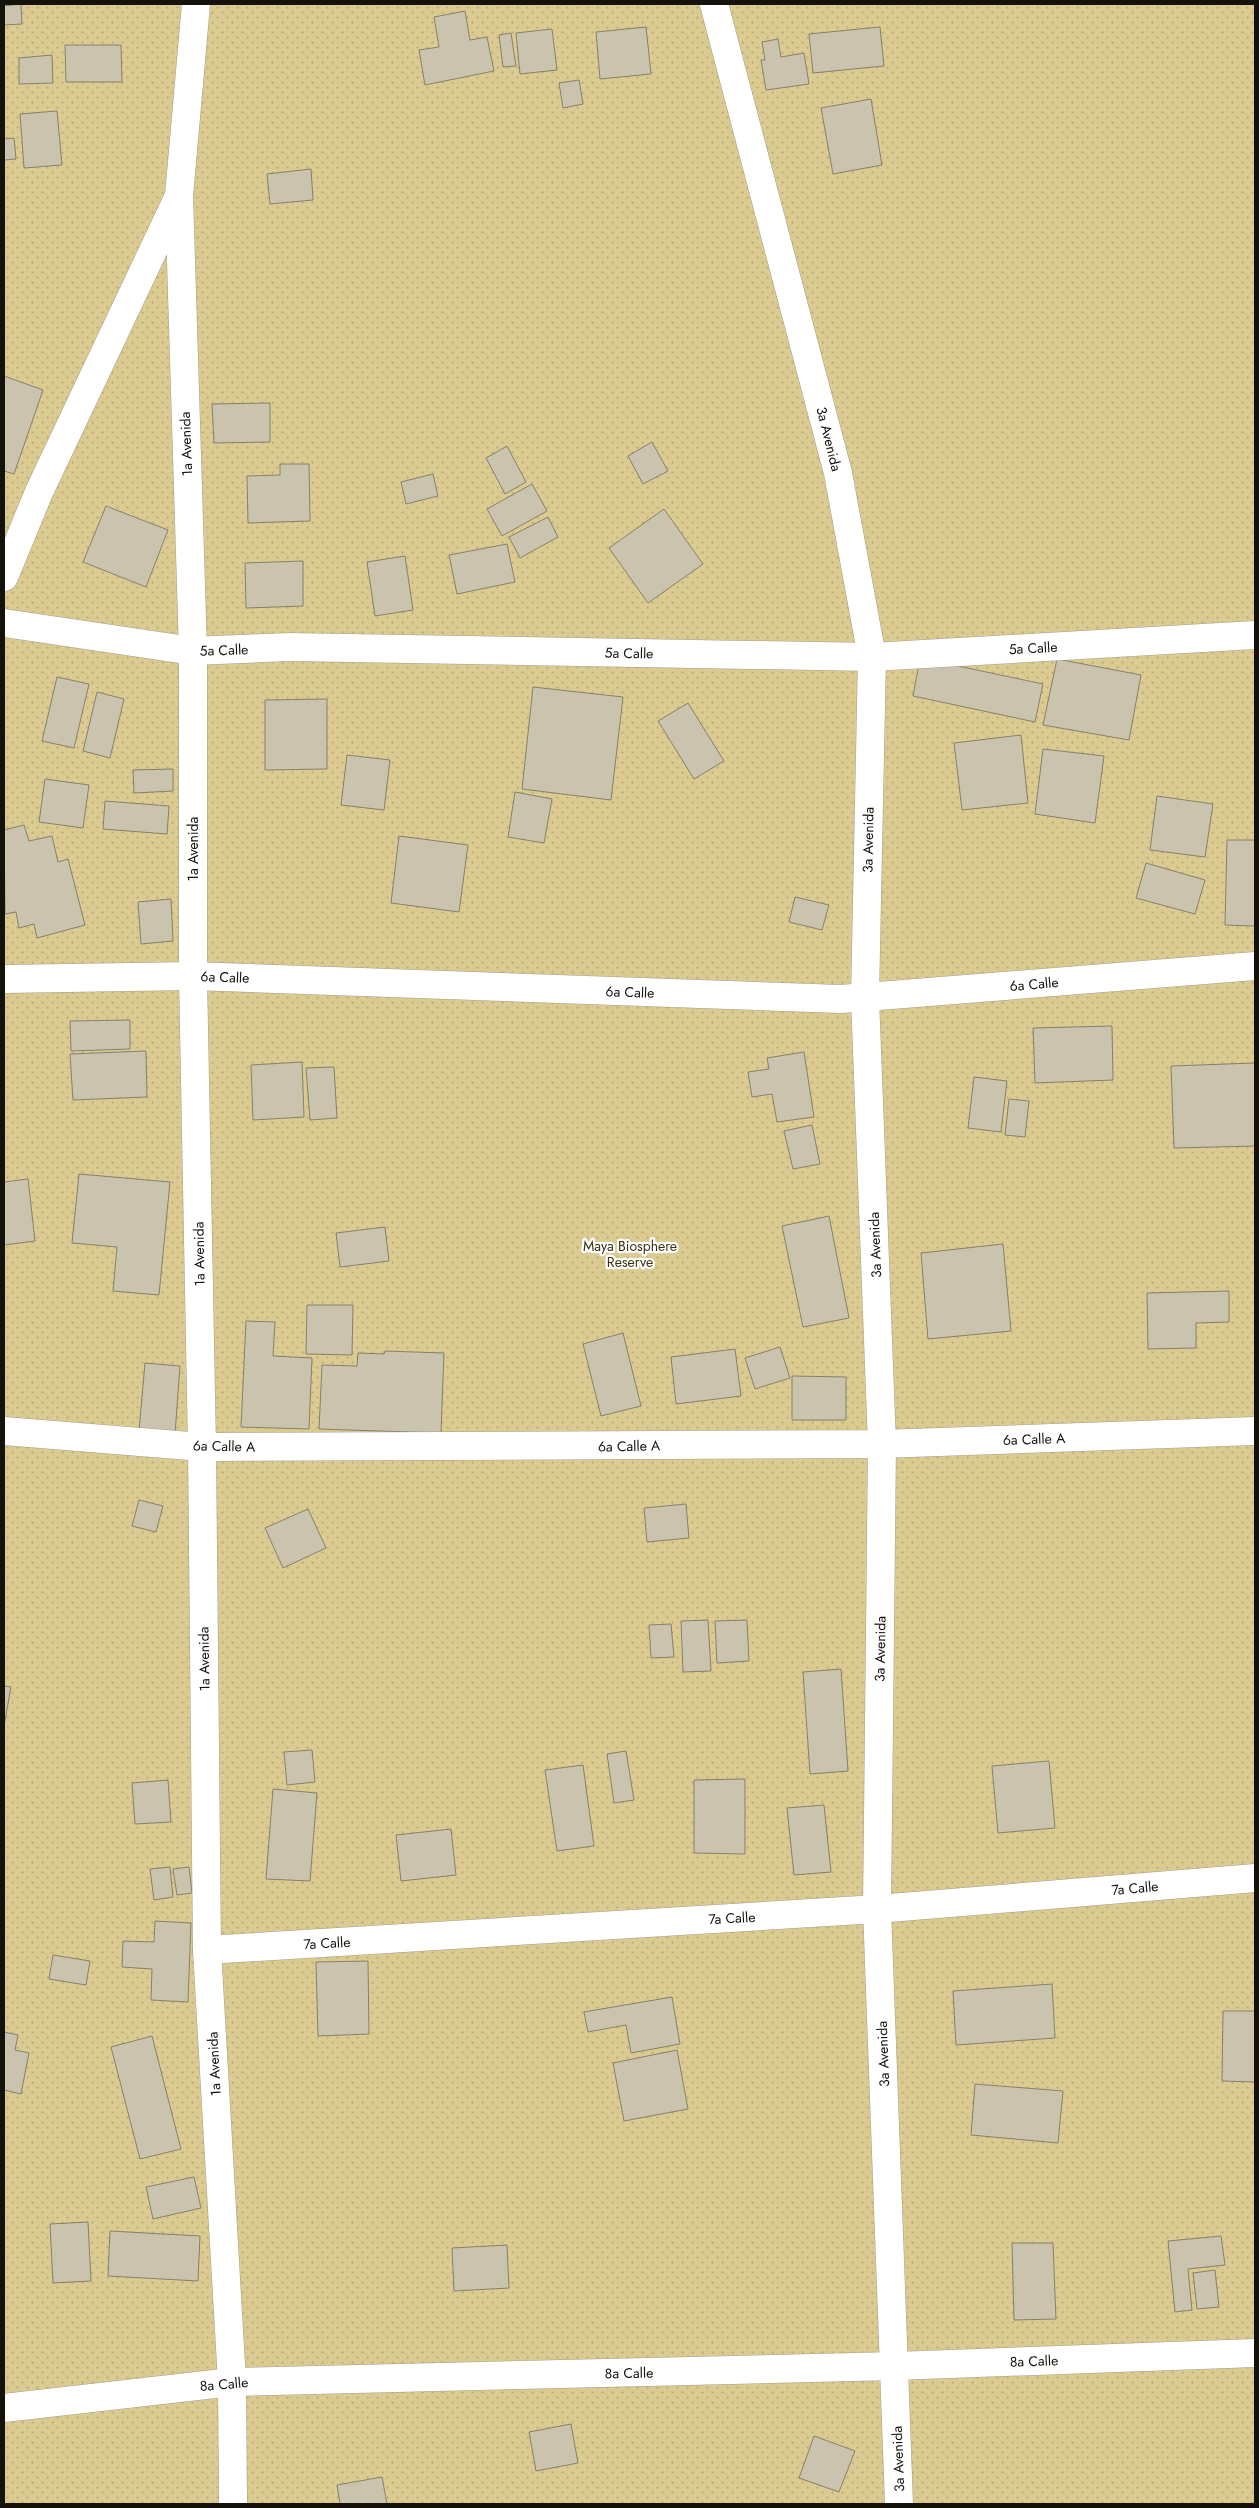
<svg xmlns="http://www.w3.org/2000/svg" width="1259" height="2508" viewBox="0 0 1259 2508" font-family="Jost,sans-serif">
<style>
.grass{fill:url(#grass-dots)}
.building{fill:#cac4ae;stroke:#86806c}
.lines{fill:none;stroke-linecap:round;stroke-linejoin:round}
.minor-casing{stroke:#a59f8a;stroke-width:29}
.minor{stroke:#fff;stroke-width:28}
.labels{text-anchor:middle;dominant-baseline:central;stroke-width:4.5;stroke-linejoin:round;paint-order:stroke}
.street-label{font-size:14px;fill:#14120a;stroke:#fff}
.park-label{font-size:14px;fill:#3a3212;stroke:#fff}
</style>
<defs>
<pattern id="grass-dots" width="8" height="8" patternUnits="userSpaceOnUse" patternTransform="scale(1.25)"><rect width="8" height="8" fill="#dbcb90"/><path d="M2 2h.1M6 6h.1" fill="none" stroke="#bbad7b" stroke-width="1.8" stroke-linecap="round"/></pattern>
</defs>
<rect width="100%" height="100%" fill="#f7f1da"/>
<rect class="grass" x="4" y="4" width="1251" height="2500"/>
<g class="building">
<polygon points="21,4 22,24 4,25 4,6"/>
<polygon points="465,11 470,40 487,37 494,71 425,85 419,50 439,47 434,17"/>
<polygon points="646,27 651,74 600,79 596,32"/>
<polygon points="880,27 884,66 813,73 809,34"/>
<polygon points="552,29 557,70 520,74 516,33"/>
<polygon points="511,33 516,66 503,67 499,35"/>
<polygon points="778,39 781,57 804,53 809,84 766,90 761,60 765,60 762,42"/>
<polygon points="65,45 121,45 122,82 66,82"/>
<polygon points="52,55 53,83 19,84 19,58"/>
<polygon points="579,80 583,104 563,108 559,83"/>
<polygon points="871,99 882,165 833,174 821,108"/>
<polygon points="57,111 62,165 24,168 20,114"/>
<polygon points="14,138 16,159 4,160 4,139"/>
<polygon points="311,169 313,200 270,204 267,174"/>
<polygon points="4,376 43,390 14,474 4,471"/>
<polygon points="270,403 270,442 214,443 212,404"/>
<polygon points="652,442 668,471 643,484 628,456"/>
<polygon points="507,446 526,482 505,494 486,458"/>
<polygon points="280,464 309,464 310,521 248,523 247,476 280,475"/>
<polygon points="433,474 438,496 406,504 401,482"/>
<polygon points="532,484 547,511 502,536 487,509"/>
<polygon points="106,506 168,530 146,587 83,562"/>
<polygon points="664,509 703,564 648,603 609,548"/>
<polygon points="548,517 558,537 520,558 509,537"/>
<polygon points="507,544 515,582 457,594 449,555"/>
<polygon points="405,556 413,610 375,616 367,562"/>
<polygon points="303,561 303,606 246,608 245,563"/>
<polygon points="920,658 1043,684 1035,722 913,696"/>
<polygon points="1057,659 1141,675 1129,740 1043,725"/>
<polygon points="57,677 89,684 74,748 42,741"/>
<polygon points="533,687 623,697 611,800 522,789"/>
<polygon points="97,692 124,699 110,758 83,751"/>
<polygon points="327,699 327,769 265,770 265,700"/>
<polygon points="688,703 724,761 694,779 658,721"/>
<polygon points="1021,735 1028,803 962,810 954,743"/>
<polygon points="1043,749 1104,756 1095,823 1035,814"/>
<polygon points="347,755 390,760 384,810 341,805"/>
<polygon points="173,769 173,791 134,793 133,770"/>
<polygon points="45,779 89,785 83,828 39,822"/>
<polygon points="515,792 552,799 544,843 508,837"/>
<polygon points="1157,796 1213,804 1205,857 1150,850"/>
<polygon points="105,801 169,806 167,834 103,829"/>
<polygon points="24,825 29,841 52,836 58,862 68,859 85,925 37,938 34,924 19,928 16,912 5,914 4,830"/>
<polygon points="399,836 468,845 459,912 391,903"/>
<polygon points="1227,840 1255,840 1255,926 1225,925"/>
<polygon points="1146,863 1205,880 1195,914 1136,898"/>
<polygon points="795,897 829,905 822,930 789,922"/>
<polygon points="171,899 173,941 141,944 138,902"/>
<polygon points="130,1020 130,1049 71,1051 70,1021"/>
<polygon points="1112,1026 1113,1080 1035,1083 1033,1028"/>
<polygon points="146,1051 147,1097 73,1100 70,1054"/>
<polygon points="804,1052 814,1117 777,1122 772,1094 752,1097 748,1072 769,1069 767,1058"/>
<polygon points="302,1062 304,1117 253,1120 251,1065"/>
<polygon points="1255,1063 1255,1146 1174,1148 1171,1066"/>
<polygon points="334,1067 337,1118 310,1120 306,1068"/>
<polygon points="974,1077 1007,1081 1001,1132 968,1128"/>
<polygon points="1009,1099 1029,1101 1025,1137 1005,1135"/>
<polygon points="812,1125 820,1164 793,1169 784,1131"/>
<polygon points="79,1174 170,1182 159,1295 113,1291 117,1247 72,1243"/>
<polygon points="28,1179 35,1241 4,1245 4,1182"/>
<polygon points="829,1216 849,1318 803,1327 782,1226"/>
<polygon points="385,1227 389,1261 340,1267 336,1233"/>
<polygon points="1003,1244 1011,1331 928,1339 921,1253"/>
<polygon points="1229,1291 1229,1322 1196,1323 1196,1348 1148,1349 1147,1293"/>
<polygon points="307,1305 353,1305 352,1355 306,1354"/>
<polygon points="246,1321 275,1322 273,1356 312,1358 309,1429 241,1427"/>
<polygon points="623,1333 641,1406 601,1416 583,1344"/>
<polygon points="780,1347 790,1378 755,1389 745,1358"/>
<polygon points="735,1349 741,1396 676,1404 671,1357"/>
<polygon points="385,1351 444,1353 441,1433 319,1429 322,1365 357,1366 358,1353 384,1354"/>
<polygon points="145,1363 180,1366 175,1434 139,1431"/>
<polygon points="792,1376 846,1377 846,1420 792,1420"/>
<polygon points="139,1500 163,1506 156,1532 132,1526"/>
<polygon points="686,1504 689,1538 647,1542 644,1508"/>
<polygon points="308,1509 326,1548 283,1568 265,1528"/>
<polygon points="708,1620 711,1671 683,1672 681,1621"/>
<polygon points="747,1620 749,1661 717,1663 715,1621"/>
<polygon points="671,1624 674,1657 651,1658 649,1625"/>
<polygon points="841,1669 848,1771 810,1774 803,1672"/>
<polygon points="4,1686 11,1687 4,1726"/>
<polygon points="312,1750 315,1782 287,1785 284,1752"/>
<polygon points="626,1751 634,1800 614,1803 607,1754"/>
<polygon points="1049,1761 1055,1828 998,1833 992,1766"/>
<polygon points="583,1765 594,1846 557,1851 545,1770"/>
<polygon points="745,1779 745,1854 694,1853 694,1780"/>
<polygon points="168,1780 171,1822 135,1824 132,1783"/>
<polygon points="273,1789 317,1793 310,1881 266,1879"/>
<polygon points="824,1805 831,1872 794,1875 787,1808"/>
<polygon points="451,1829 456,1875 401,1881 396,1835"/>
<polygon points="170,1867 173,1897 154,1900 150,1869"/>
<polygon points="189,1867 192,1893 177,1895 173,1869"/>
<polygon points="155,1921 191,1923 188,2002 151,2000 152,1969 122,1967 123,1941 154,1942"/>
<polygon points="53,1955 90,1961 86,1985 49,1979"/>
<polygon points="368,1961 369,2034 318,2036 316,1962"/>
<polygon points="1052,1984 1055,2038 956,2045 953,1991"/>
<polygon points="672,1997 680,2044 631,2053 626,2025 588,2032 584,2012"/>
<polygon points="1223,2011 1255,2011 1255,2082 1222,2081"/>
<polygon points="4,2032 18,2035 15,2050 29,2053 21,2094 4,2090"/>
<polygon points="152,2036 181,2149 140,2159 111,2047"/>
<polygon points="677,2050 688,2109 624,2121 613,2063"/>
<polygon points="975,2084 1063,2091 1058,2143 971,2135"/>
<polygon points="194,2177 201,2208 153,2219 146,2187"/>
<polygon points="88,2222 91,2281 53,2283 50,2224"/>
<polygon points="110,2231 200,2236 198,2281 108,2276"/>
<polygon points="1221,2236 1225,2265 1188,2269 1192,2310 1175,2312 1168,2241"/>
<polygon points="1012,2243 1053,2243 1056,2319 1014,2320"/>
<polygon points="507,2245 509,2288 454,2291 452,2248"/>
<polygon points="1215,2270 1219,2307 1197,2309 1193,2273"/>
<polygon points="571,2424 578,2463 536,2471 529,2432"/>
<polygon points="814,2436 855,2451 839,2492 799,2478"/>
<polygon points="382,2477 387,2504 340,2504 337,2485"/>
</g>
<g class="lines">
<g class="minor-casing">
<g id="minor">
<polyline points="196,4 179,196 193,651 193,976 202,1447 207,1950 232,2382 233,2504"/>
<polyline points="714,4 838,473 872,657 865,998 882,1444 877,1909 899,2504"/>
<polyline points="4,577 39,492 177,200"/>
<polyline points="4,623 193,651 289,647 872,657 1255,635"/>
<polyline points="4,979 193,976 841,999 1255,966"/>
<polyline points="4,1431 202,1447 882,1444 1255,1431"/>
<polyline points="207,1950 877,1909 1255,1878"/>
<polyline points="4,2408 232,2382 895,2366 1255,2353"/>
</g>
</g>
<use href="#minor" class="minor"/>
</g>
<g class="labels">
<g class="street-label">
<text transform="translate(829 439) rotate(76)">3a Avenida</text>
<text transform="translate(186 444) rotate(-92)">1a Avenida</text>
<text transform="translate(1033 648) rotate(-3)">5a Calle</text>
<text transform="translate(224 650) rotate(-2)">5a Calle</text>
<text transform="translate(629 653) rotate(1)">5a Calle</text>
<text transform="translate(868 840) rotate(-89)">3a Avenida</text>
<text transform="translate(193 849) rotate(-90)">1a Avenida</text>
<text transform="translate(225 977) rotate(2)">6a Calle</text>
<text transform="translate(1034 984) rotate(-5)">6a Calle</text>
<text transform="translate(630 992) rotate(2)">6a Calle</text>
<text transform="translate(875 1245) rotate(-92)">3a Avenida</text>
<text transform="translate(199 1254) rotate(-91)">1a Avenida</text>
<text transform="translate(1034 1439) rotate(-2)">6a Calle A</text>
<text transform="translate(224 1446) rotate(1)">6a Calle A</text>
<text transform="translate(629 1446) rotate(-1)">6a Calle A</text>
<text transform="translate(880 1649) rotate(-89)">3a Avenida</text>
<text transform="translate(204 1659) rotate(-91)">1a Avenida</text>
<text transform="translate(1135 1888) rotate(-5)">7a Calle</text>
<text transform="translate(732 1918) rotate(-3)">7a Calle</text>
<text transform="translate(327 1943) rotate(-3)">7a Calle</text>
<text transform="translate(883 2054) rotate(-92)">3a Avenida</text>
<text transform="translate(214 2064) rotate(-93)">1a Avenida</text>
<text transform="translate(1034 2361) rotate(-2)">8a Calle</text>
<text transform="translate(629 2373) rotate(-1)">8a Calle</text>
<text transform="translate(224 2384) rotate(-5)">8a Calle</text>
<text transform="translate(898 2459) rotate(-92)">3a Avenida</text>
</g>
<g class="park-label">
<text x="630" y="1246">Maya Biosphere<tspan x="630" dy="16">Reserve</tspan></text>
</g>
</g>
<rect width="1259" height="2508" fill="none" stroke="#14120a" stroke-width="10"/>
</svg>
